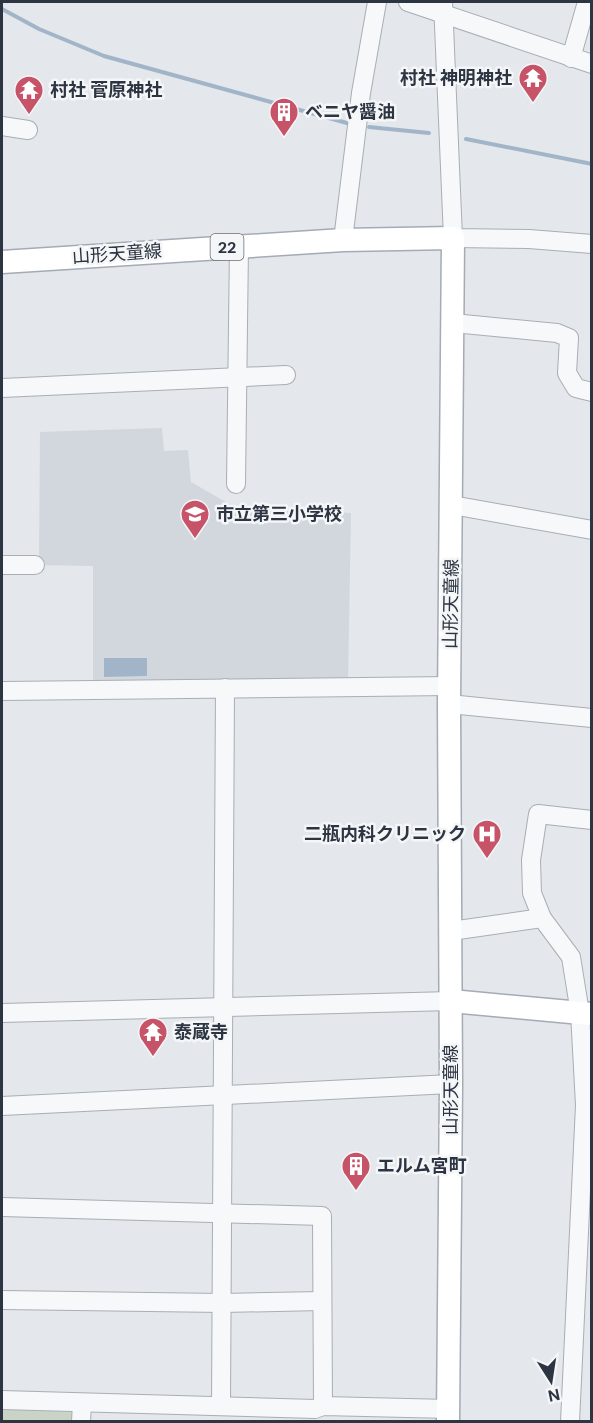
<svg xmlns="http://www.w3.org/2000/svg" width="593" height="1423" viewBox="0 0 593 1423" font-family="'DM Sans','Noto Sans JP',sans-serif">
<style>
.built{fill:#d2d6dd}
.green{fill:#cad4c6}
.water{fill:#a2b5c8}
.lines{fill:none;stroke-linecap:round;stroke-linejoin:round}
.stream{stroke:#a2b5c8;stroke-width:4}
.minor-casing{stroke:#a9aeb5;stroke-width:20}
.major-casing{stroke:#a4abb6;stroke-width:25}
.minor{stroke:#f6f8f9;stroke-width:18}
.major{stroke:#fff;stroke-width:22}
.labels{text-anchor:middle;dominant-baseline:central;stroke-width:5;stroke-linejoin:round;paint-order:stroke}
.shield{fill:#f4f6f8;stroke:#696f79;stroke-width:1.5}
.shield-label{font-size:16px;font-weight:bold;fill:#2d3542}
.poi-label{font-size:18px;font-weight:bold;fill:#2d3542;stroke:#f4f6f8;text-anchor:start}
.street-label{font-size:18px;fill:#2d3542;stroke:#f4f6f8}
</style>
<rect width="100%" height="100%" fill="#e4e7eb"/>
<polygon class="built" points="162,428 164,451 188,450 191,482 231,505 351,513 348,682 93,685 93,566 39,565 40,432"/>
<polygon class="green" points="2,1400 82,1403 81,1421 2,1422"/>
<polygon class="water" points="104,658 147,658 147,676 104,677"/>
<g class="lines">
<g class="stream">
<polyline points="2,9 39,29 104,56 347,123"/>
<polyline points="369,127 429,133"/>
<polyline points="466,139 592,164"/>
</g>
<g class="minor-casing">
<g id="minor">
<polyline points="408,2 592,64"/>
<polyline points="443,2 453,238 529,239 592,244"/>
<polyline points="571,58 587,2"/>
<polyline points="2,126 28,130"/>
<polyline points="343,240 361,93 377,2"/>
<polyline points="453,323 557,333 569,338 567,373 576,388 592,392"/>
<polyline points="2,388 286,375"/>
<polyline points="236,484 239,246"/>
<polyline points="452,505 592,530"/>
<polyline points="2,565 35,565"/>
<polyline points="2,691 450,686"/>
<polyline points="449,704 592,718"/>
<polyline points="451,931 542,918"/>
<polyline points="2,1013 451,1001"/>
<polyline points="2,1106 451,1084"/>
<polyline points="2,1207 322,1216 323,1406"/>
<polyline points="2,1300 223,1303 322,1301"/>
<polyline points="2,1400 315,1409 323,1406 449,1409"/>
<polyline points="221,1405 225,688"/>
<polyline points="81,1422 82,1403"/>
<polyline points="570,1422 585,1105 580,1013 571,957 542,918 532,893 531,860 538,814 592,820"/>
</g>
</g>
<g class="major-casing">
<g id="major">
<polyline points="2,262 343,240 453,238 449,704 451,1084 448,1422"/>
<polyline points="451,1001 592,1014"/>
</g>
</g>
<use href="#minor" class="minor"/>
<use href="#major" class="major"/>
</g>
<defs>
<g id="temple-pin" transform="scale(1.5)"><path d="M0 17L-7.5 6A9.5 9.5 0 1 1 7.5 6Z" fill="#c65367" stroke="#f4f6f8"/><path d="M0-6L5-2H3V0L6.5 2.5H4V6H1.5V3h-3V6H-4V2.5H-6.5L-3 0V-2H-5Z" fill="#fff"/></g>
<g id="building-pin" transform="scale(1.5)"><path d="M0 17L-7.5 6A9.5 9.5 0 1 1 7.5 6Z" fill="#c65367" stroke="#f4f6f8"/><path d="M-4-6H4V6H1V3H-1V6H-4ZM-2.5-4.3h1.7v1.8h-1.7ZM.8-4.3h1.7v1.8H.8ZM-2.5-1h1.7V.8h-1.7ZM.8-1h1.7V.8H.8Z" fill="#fff"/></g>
<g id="school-pin" transform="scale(1.5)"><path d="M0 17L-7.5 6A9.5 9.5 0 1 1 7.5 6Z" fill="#c65367" stroke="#f4f6f8"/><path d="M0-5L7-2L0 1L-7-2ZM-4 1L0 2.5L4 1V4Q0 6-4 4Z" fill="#fff"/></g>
<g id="hospital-pin" transform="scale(1.5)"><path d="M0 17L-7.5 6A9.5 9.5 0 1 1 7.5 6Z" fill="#c65367" stroke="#f4f6f8"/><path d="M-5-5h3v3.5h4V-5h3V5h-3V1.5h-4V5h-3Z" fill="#fff"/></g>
</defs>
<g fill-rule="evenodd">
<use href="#temple-pin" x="533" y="78"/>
<use href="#temple-pin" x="29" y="90"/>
<use href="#building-pin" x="284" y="112"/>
<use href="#school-pin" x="195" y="514"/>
<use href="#hospital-pin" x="487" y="834"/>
<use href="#temple-pin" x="153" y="1032"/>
<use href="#building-pin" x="356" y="1166"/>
</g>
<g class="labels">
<rect class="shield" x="210.5" y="234" width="33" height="26" rx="4.5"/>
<g class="shield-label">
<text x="227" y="247">22</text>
</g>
<g class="poi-label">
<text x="512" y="78" text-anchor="end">村社 神明神社</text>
<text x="50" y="90">村社 菅原神社</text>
<text x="305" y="112">ベニヤ醤油</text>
<text x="216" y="514">市立第三小学校</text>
<text x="466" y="834" text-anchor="end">二瓶内科クリニック</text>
<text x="174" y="1032">泰蔵寺</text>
<text x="377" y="1166">エルム宮町</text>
</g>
<g class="street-label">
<text transform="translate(117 254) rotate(-4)">山形天童線</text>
<text transform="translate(451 604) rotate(-89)">山形天童線</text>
<text transform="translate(451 1090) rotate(-90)">山形天童線</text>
</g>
</g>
<rect width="593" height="1423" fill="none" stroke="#2d3542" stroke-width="6"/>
<g transform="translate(551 1381) rotate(168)" stroke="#f4f6f8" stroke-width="4.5" paint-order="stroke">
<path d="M0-4.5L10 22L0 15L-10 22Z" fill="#2d3542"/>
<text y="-9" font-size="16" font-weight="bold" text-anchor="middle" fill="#2d3542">N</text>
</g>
</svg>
